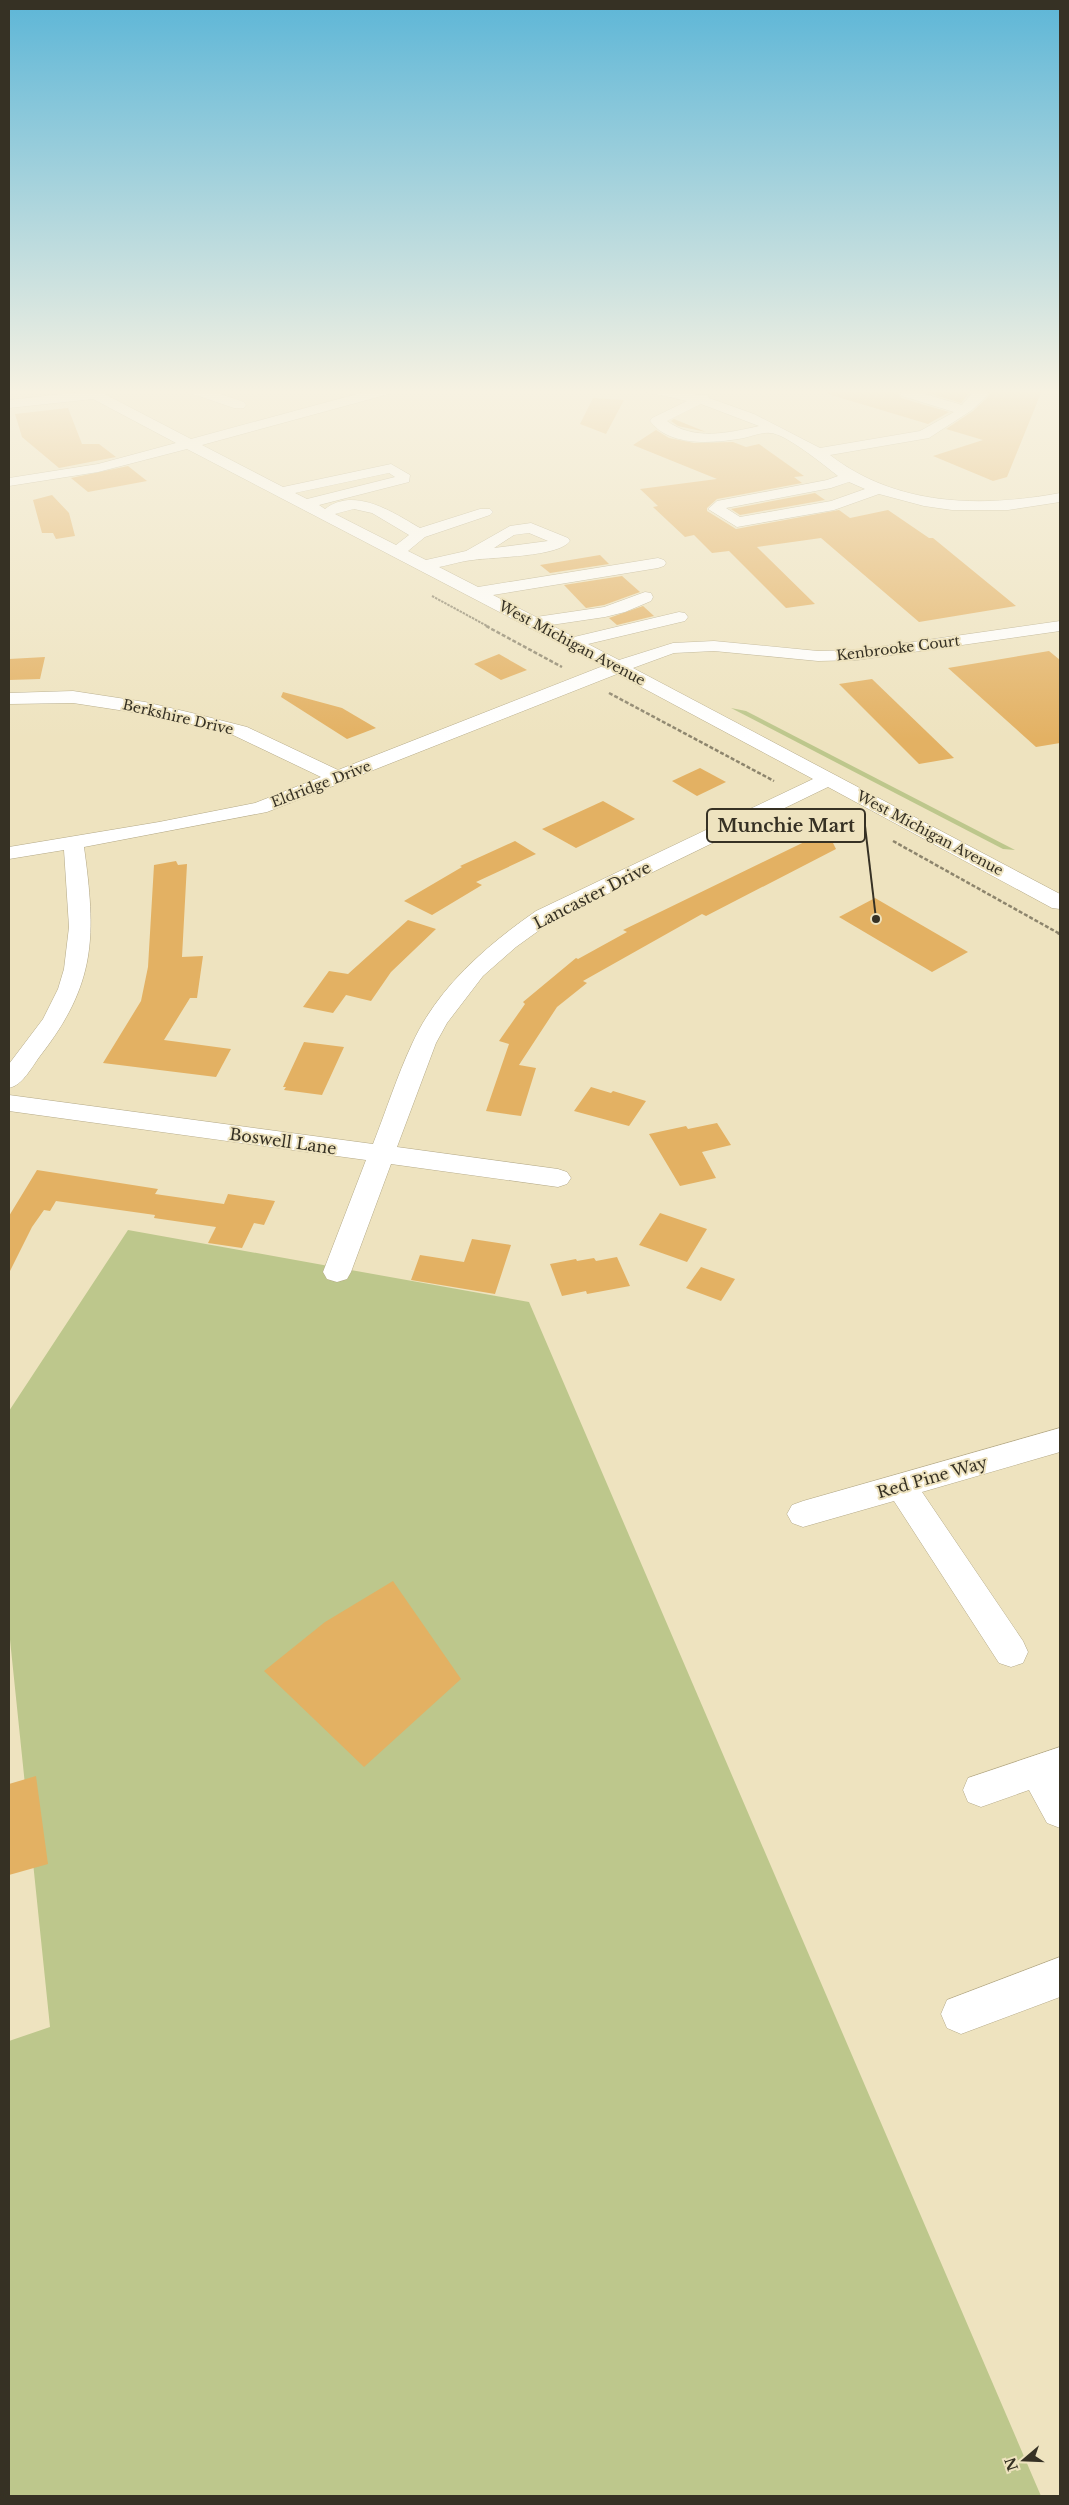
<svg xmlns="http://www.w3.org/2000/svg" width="1069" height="2505" viewBox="0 0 1069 2505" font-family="'Libre Baskerville',serif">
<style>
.green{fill:#bdc78c}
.building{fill:#e3b163}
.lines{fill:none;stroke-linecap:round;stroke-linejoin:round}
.minor-casing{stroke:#b4a987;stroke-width:1}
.path-far2{stroke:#8d856d;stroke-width:2;stroke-dasharray:2.5 1;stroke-linecap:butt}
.path-far1{stroke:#8d856d;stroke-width:2.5;stroke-dasharray:4 2;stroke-linecap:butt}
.path{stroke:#8d856d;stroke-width:3;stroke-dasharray:4.5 2.5;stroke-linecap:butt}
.minor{fill:#fff;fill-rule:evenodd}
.labels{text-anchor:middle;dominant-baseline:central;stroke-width:4;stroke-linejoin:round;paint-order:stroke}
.far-street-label{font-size:14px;fill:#363124;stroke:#eee3bf}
.street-label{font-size:16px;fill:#363124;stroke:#eee3bf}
.leader{fill:none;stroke:#363124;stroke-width:2}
.callout-dot{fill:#363124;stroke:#eee3bf;stroke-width:2}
.callout{fill:#eee3bf;stroke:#363124;stroke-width:2}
.callout-label{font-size:18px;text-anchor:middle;font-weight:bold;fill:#363124}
</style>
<rect width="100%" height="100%" fill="#eee3bf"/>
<g class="green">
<polygon points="731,708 746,711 1015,850 1003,849"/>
<polygon points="128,1230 529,1302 1041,2496 9,2496 9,2041 50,2027 9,1630 9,1411"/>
</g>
<g class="building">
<polygon points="829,388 903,388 898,393 901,398 949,412 928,424 828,394"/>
<polygon points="924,388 973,388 961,403 922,391"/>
<polygon points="992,388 1043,388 1007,477 993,481 933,456 983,440 946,429 973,411 987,398"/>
<polygon points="593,398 624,400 606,434 580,424"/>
<polygon points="68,408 82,444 99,444 116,457 59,468 22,437 15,414"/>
<polygon points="674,419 706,432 678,426 671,421"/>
<polygon points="656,430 669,438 694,443 733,442 746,447 759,444 804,476 794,477 802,483 717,499 707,508 707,511 736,529 839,510 850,518 888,510 929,538 933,538 1016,606 919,622 821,538 757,547 815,604 786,608 729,551 712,553 694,535 685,537 653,507 658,506 640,489 717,479 633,445"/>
<polygon points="128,466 147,481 88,492 71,478"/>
<polygon points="815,493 825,500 740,515 731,509"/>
<polygon points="52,495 69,513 75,536 56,539 53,533 42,533 33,500"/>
<polygon points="600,555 609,564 550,573 540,565"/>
<polygon points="622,576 640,592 604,605 586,608 564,585"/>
<polygon points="643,606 654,616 617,625 609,618"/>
<polygon points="1049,651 1060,660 1060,743 1036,747 948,668"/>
<polygon points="499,654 527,670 501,680 474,664"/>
<polygon points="45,657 40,679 9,680 9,659"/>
<polygon points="872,679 954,758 919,764 839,684"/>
<polygon points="283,692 342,708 376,728 347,739 281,697"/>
<polygon points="700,768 726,782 697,796 672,781"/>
<polygon points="603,801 635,819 576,848 542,829"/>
<polygon points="827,831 836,849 706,916 702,914 583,981 587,983 557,1007 519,1065 536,1068 521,1116 486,1111 509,1044 499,1041 525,1004 523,1002 576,958 578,959 627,932 623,930"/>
<polygon points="515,841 536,854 476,882 482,885 432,915 404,901 462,867 460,866"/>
<polygon points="176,861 178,865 187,864 182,957 203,956 197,998 190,998 164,1040 231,1049 216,1077 103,1063 141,1001 148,967 154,865"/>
<polygon points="875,898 968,952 932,972 839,917"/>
<polygon points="408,920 436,929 391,972 371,1001 346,995 333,1013 303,1007 329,971 348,974"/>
<polygon points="304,1042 344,1047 322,1095 284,1090 286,1087 283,1087"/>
<polygon points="591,1087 611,1093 613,1091 646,1101 629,1126 574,1111"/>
<polygon points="717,1123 731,1145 702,1152 716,1178 680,1186 649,1134 686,1126 688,1129"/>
<polygon points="37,1170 158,1189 155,1194 224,1204 228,1194 275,1201 264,1225 254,1223 242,1248 208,1243 216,1227 154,1218 155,1215 56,1201 50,1211 44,1210 32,1227 9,1273 9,1216"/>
<polygon points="660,1213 707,1229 687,1262 639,1245"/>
<polygon points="472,1239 511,1245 495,1294 411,1280 420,1255 464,1262"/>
<polygon points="617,1257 630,1286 587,1294 586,1291 562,1296 550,1264 576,1259 577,1261 594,1258 596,1261"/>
<polygon points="701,1267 735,1279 721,1301 686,1288"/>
<polygon points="393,1581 461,1679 364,1767 264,1671 325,1622"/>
<polygon points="36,1776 48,1864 9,1875 9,1784"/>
</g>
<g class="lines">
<g class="minor-casing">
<g id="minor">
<path d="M76 388H93L191 439 379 388H401L400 391 202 445 283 487 391 464 410 475 409 482 319 505 325 509C355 486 394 513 420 528L480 509H490L493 512 490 515 425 537 408 551 426 560 466 551 510 526 531 523 568 538 570 541C559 557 493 557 473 560 461 561 450 565 439 567L478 587 658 558 664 560 666 563 664 566 658 568 493 595 536 617 604 607 645 592 651 593 653 597 651 601 625 612 605 617 551 625 574 637 679 612 685 613 688 617 685 621 588 644 619 660 673 643 714 641 818 651 857 650 1060 621V631L857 660 818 661 714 651 674 653 633 668 1060 894V909L1052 908 828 787 552 921 516 947 483 976 447 1023 436 1043 397 1147 558 1169 567 1172 571 1178 567 1184 558 1187 391 1164 351 1272 347 1279 337 1282 327 1279 323 1272 366 1160 9 1111V1095L373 1144C386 1111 397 1076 412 1044 437 988 487 945 536 911L813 779 617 674 267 812 84 847C96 935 97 983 40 1056 31 1068 23 1085 9 1088V1064L43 1019 58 989 64 969 69 927 64 850 9 859V847L159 822 255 803 321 777 233 735 191 724 145 714 73 703 9 704V693L73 691 145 702 192 713 247 727 338 770 603 666 187 449 98 472 9 486V478L98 464 176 443 93 399 9 408V400L80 392ZM389 473 395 477 307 499 295 493ZM354 509 372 513 409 535 396 545 335 514ZM529 533 548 541 494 548 514 535Z"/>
<polygon points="183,388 203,388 244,402 246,405 244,408 234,408 184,391"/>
<path d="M641 388H667L698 395H708L709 398 754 414 820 448 920 431 954 412 902 396 900 393 906 388H922L918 392 962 405 976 388H990L986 397 972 410 929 438 830 455C896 506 980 508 1060 493V502L1008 510H952L924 506 879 494 834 510 737 527 708 509 717 501 827 480 838 476C825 466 785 433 770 433 762 432 752 436 744 438 716 443 670 448 650 421L652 418 687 401 642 391ZM701 404 759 426C728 433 694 441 667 421ZM849 482 865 489 831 501 740 517 726 508 831 488Z"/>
<polygon points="1060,1428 1060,1452 922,1492 1023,1641 1028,1652 1023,1663 1011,1667 999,1663 894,1501 803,1527 792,1523 787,1514 792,1505 803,1501"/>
<polygon points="1060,1747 1060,1828 1047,1823 1029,1790 981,1807 968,1802 963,1790 968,1778"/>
<polygon points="1060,1957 1060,1997 961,2034 947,2028 941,2014 947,2000"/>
</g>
</g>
<polyline class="path-far2" points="432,596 489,627"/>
<g class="path-far1">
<polyline points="486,626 562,667"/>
<polyline points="609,693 774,781"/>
<polyline points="893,841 1060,934"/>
</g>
<polyline class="path" points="1058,933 1060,934"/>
<use href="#minor" class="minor"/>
</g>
<linearGradient id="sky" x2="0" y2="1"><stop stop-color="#5db6d7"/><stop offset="0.53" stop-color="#f7f2e2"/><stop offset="1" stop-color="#f7f2e2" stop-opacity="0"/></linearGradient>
<rect width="1069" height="739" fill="url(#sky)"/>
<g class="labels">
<g class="far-street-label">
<text transform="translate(572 643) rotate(28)">West Michigan Avenue</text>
<text transform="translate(898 648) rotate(-7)">Kenbrooke Court</text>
<text transform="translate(178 717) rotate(13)">Berkshire Drive</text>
<text transform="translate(321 784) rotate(-21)">Eldridge Drive</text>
<text transform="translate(930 833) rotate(28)">West Michigan Avenue</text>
</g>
<g class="street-label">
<text transform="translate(592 895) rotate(-27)">Lancaster Drive</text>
<text transform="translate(283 1141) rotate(8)">Boswell Lane</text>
<text transform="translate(932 1477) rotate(-16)">Red Pine Way</text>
</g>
</g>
<path class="leader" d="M876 919L865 826"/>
<circle class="callout-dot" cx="876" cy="919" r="5"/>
<rect class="callout" x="707" y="809" width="158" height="33" rx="5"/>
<g class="callout-label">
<text x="786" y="832">Munchie Mart</text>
</g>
<rect width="1069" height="2505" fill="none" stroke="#363124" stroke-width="20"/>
<g transform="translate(1024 2460) rotate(251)" stroke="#eee3bf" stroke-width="4" paint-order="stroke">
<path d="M0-4L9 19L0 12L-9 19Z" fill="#363124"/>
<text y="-8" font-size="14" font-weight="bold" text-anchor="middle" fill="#363124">N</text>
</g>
</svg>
